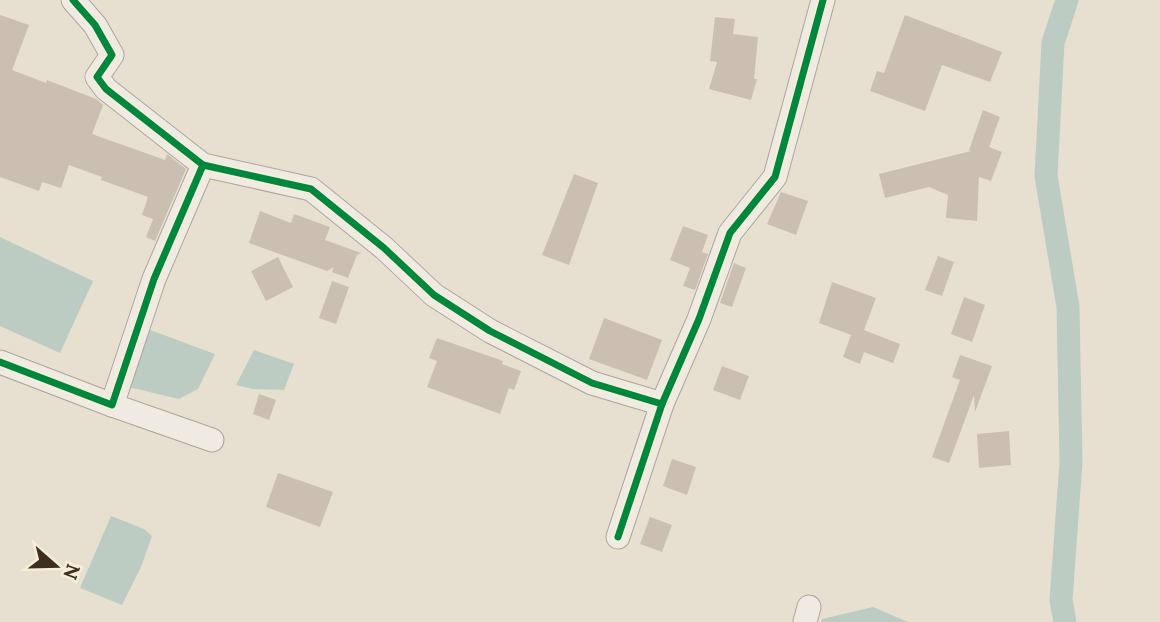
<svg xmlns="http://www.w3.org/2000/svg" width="1160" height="622" viewBox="0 0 1160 622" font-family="Lora,serif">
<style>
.water{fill:#bcccc2}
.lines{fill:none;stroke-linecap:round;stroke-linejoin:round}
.canal{stroke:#bcccc2;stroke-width:23}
.building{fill:#cbbfb2}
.street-casing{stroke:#ada599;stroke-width:25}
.street{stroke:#efebe3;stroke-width:23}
.cycleway-casing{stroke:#f7eed8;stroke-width:11}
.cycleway{stroke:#00873e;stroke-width:7}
</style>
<rect width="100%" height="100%" fill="#e7e0d1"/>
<g class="water">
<polygon points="0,237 93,281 60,353 0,326"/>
<polygon points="142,327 215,354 198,389 179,399 124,386"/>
<polygon points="254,350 294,364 284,390 253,389 236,385"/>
<polygon points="111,516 144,529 152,536 141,567 122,605 80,588"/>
<polygon points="873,607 908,622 821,622 822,619"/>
</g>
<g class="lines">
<polyline class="canal" points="1065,622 1061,600 1071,462 1068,307 1046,176 1053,43 1067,0"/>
</g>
<g class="building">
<polygon points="0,15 29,25 12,70 46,83 47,80 96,99 103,105 92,134 165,160 167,154 186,169 155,241 146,237 153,219 142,215 148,197 101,180 102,177 69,165 61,188 42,182 39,191 0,177"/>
<polygon points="905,15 1002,52 990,82 942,65 925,111 870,91 877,71 884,73"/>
<polygon points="715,17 735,19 733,34 758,37 754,79 757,79 751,100 709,89 717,62 710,61"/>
<polygon points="983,110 1000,117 989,147 1002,152 991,181 979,177 977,221 946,218 948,195 929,187 885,198 879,174 971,151 969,150"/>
<polygon points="574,174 598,183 569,265 542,255"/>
<polygon points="781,192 808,201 796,235 767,224"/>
<polygon points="260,211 291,223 294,214 330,227 325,240 361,253 357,255 348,278 332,272 334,267 327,271 249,243"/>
<polygon points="683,226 708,235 702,252 708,254 695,290 683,286 690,268 670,260"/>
<polygon points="938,256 954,262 942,296 925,290"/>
<polygon points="278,257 293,287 266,301 251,271"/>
<polygon points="734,263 746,268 732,307 720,303"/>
<polygon points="332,281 349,287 336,324 319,318"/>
<polygon points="832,282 876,298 864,330 900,344 893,363 864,352 860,364 843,357 851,335 819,323"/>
<polygon points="964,297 985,305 972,342 951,334"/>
<polygon points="604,318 662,340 647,380 589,359"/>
<polygon points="437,338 503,361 502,364 521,371 514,390 509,388 500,414 427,387 437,361 429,358"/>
<polygon points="960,355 992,366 975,412 974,395 949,463 932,457 960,380 952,377"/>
<polygon points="722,366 749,376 740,400 713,390"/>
<polygon points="259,394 276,400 269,420 253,414"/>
<polygon points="1009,431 1011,465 979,468 977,434"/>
<polygon points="672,459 696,467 687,495 663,486"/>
<polygon points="278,473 333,492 320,527 266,507"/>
<polygon points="650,517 672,525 662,552 640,544"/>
</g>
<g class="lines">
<g class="street-casing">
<g id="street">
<polyline points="203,165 311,189 384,248 434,295 490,331 592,383 662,404 618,537"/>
<polyline points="0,362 112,405 154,279 203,165 106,89 97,77 112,55 95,25 73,0"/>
<polyline points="662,404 699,319 730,233 775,177 823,0"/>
<polyline points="112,405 212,440"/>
<polyline points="805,622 809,607"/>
</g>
</g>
<use href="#street" class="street"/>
<g class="cycleway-casing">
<g id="cycleway">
<polyline points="203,165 311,189 384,248 434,295 490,331 592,383 662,404 618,537"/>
<polyline points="0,362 112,405 154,279 203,165 106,89 97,77 112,55 95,25 73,0"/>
<polyline points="662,404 699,319 730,233 775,177 823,0"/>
</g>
</g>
<use href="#cycleway" class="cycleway"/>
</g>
<g transform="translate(56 566) rotate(110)" stroke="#f7eed8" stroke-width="5" paint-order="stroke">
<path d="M0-5L12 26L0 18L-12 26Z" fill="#3d2e20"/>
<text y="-10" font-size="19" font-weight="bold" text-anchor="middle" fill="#3d2e20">N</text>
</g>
</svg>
